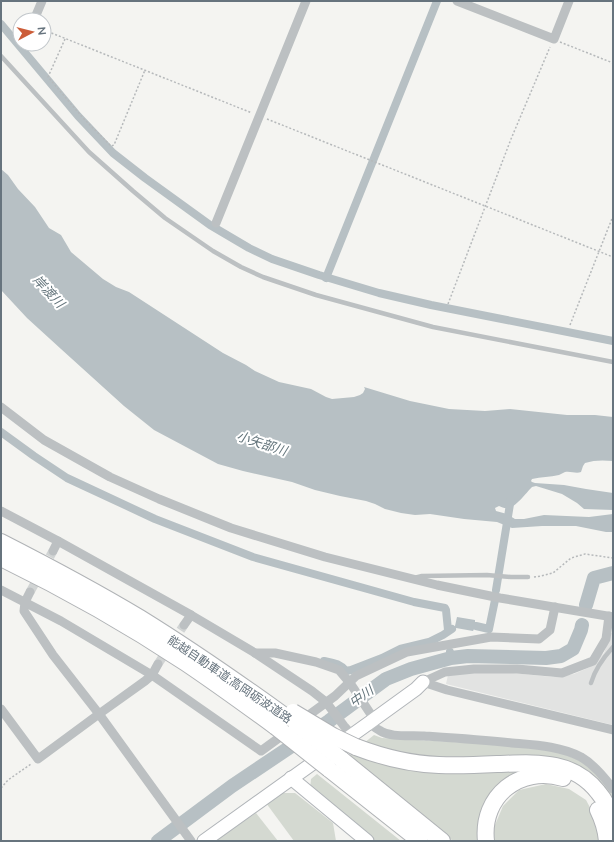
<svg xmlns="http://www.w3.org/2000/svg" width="614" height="842" viewBox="0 0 614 842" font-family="Mulish,'Noto Sans JP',sans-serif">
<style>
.built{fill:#e2e3e2}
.green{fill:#d4d9d1}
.water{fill:#b7c0c4}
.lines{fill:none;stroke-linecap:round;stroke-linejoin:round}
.canal{stroke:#b7c0c4;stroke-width:8}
.river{stroke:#b7c0c4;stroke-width:14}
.street-tunnel{stroke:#d1d4d4;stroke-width:9;stroke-dasharray:9 4.5;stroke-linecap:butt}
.secondary-casing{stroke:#b1b5b9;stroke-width:15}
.highway-casing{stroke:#b0b3b6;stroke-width:18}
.path{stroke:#b6b9bb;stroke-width:1.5;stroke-dasharray:2 2;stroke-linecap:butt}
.lane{stroke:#bcc0c2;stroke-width:4.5}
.street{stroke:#bcc0c2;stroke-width:9}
.secondary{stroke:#fff;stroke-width:13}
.highway{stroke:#fff;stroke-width:16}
.highway-bridge-casing{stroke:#b0b3b6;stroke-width:18;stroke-linecap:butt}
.highway-bridge{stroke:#fff;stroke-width:16}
.labels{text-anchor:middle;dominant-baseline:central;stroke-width:4;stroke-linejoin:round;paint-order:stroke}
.street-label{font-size:12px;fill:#67747e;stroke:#fff}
.water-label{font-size:13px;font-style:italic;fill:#63747b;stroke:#fff}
</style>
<rect width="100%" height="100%" fill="#f4f4f1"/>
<polygon class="built" points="611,633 613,633 613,725 446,684 448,675 473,673 513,673 553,677 574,674 590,667 604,653"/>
<g class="green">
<polygon points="374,735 382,738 521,746 559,752 581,761 602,779 613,795 613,804 604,788 509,758 419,757 364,743"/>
<polygon points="354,751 533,769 501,783 489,795 484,809 482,841 453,841 349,756"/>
<polygon points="317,774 401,841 374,841 310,789 311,779"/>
<polygon points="546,784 569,789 586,800 594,815 602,841 493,841 492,832 503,806 519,790"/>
<polygon points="279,793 295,793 333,823 336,841 294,841 266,803"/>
<polygon points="256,813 278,841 214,841"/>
</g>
<g class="water">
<path d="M1 169 8 175 18 189 35 207 49 228 61 235 71 252 103 279 116 287 129 292 223 353 246 365 255 371 279 382 311 389 326 397 332 399 354 397 360 395 363 393 365 389 364 387 410 401 449 409 485 411 510 409 567 415H595L613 417V461C603 460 594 460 585 463L583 466 581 472C576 474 571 471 565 472 563 473 561 474 559 475 550 477 541 477 532 479L531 481 532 482 535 483 564 485 586 489 613 493V510L584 509 577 503 562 494 536 486 532 487C526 493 516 507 508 508 505 509 502 507 499 506L495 508 496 511 507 514 515 519H524L544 515 589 517 613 514V532H606L576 526H542L512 528 497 522 464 519 430 514 415 515 401 513 385 509 375 504 366 501 340 496 315 490 292 482 243 471 218 464 154 430 124 406 61 349 27 318 1 290Z"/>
<polygon points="457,617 475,620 475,623 476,624 475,629 474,629 473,631 456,628 453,630 452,628 455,626"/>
</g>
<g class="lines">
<g class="canal">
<polyline points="1,24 78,116 113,153 145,178 210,225 249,248 272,259 319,275 379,293 431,305 613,341"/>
<polyline points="326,278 437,1"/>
<polyline points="1,432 34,456 67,478 155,519 253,557 414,602 445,608 446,610 448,630"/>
<polyline points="496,590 511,498"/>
<polyline points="476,626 489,629 495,600"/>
<polyline points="450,652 451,658"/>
<path d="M324 661C334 663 339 663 346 671L351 670 382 658 400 649 429 642 443 635 452 629"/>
</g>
<g class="river">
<polyline points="586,605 594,578 613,573"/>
<polyline points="158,841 232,786 329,721 386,679 411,669 451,658 468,656 546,658 561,656 573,649 581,630 582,625"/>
</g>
<g class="street-tunnel">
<polyline points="30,592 53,551"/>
<polyline points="158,664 184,625"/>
</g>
<g class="secondary-casing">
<g id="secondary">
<polyline points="291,778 367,841"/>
<polyline points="204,841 369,723 416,689 423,682"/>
</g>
</g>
<g class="highway-casing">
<g id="highway">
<path d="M1 542C48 566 95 591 140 618 190 649 239 683 286 717"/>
<path d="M1 558C65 589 127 624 186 663 217 684 246 705 276 727"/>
<path d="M356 747C382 757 410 764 439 765 458 766 478 765 497 764 535 763 572 759 598 792 605 800 610 811 613 822"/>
<polyline points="341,759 442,841"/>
<polyline points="329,769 420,841"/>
<path d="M598 810C603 820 606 830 607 841"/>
<path d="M486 841C481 796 520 765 563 778"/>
</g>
</g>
<g class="path">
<polyline points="44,30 252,113"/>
<polyline points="65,39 48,77 83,118 111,146 114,145 145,70"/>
<polyline points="560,42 613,63"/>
<polyline points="267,119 613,257"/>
<polyline points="448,304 511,139 550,47"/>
<polyline points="570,325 613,216"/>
<polyline points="534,577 541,576 553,573 571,558 585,554 613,558"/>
<polyline points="1,788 8,780 31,764"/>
</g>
<g class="lane">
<polyline points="1,56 89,152 133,191 165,218 213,251 241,267 263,277 316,295 433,327 613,362"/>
<polyline points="414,578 422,576 487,575 511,577 528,577"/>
<path d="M591 683C595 669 603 658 613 647"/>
</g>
<g class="street">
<polyline points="457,1 554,39 569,1"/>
<polyline points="34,20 42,1"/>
<polyline points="216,223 306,1"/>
<polyline points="1,407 44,440 110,477 159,499 231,528 325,557 437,585 500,598 613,617"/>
<polyline points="1,511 58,541 191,615 255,653 312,691 326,702 344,726 352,735"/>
<polyline points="53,551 58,541"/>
<polyline points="1,590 61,621 152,675 261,751 287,732"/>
<polyline points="30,592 25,602 24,611 53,655 99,714 191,841"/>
<polyline points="184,625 191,615"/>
<polyline points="255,653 275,653 316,662 339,670 350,683 374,719"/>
<polyline points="423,682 445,672 474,669 517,669 562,673 593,661 606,639 609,616"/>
<polyline points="423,682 447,690 613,730"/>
<polyline points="1,709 38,759 99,714 145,681 152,675 158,664"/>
<polyline points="302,720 335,696 356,676 407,652 491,637 539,639 550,630 555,607"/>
<path d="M369 723C372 725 375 728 379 730 390 738 410 735 424 736 453 738 483 740 512 743 535 745 560 746 581 757 593 764 605 778 613 789"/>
</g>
<use href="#secondary" class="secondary"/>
<use href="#highway" class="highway"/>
<g class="highway-bridge-casing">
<g id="highway-bridge">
<polyline points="293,712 333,736 356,747"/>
<polyline points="296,724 341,759"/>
<polyline points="276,727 329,769"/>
</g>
</g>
<use href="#highway-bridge" class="highway-bridge"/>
</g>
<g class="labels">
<g class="street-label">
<text transform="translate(230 679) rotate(34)">能越自動車道;高岡砺波道路</text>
</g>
<g class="water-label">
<text transform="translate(49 291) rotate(47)">岸渡川</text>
<text transform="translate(262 443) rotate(18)">小矢部川</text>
<text transform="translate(361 696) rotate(-35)">中川</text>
</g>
</g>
<rect width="614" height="842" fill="none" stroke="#67747e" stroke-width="4"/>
<g transform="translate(32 32) rotate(83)"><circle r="19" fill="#ffffff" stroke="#c2c7cb"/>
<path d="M0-3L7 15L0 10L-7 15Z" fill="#cc5d39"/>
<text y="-6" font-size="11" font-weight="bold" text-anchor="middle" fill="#67747e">N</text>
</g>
</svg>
